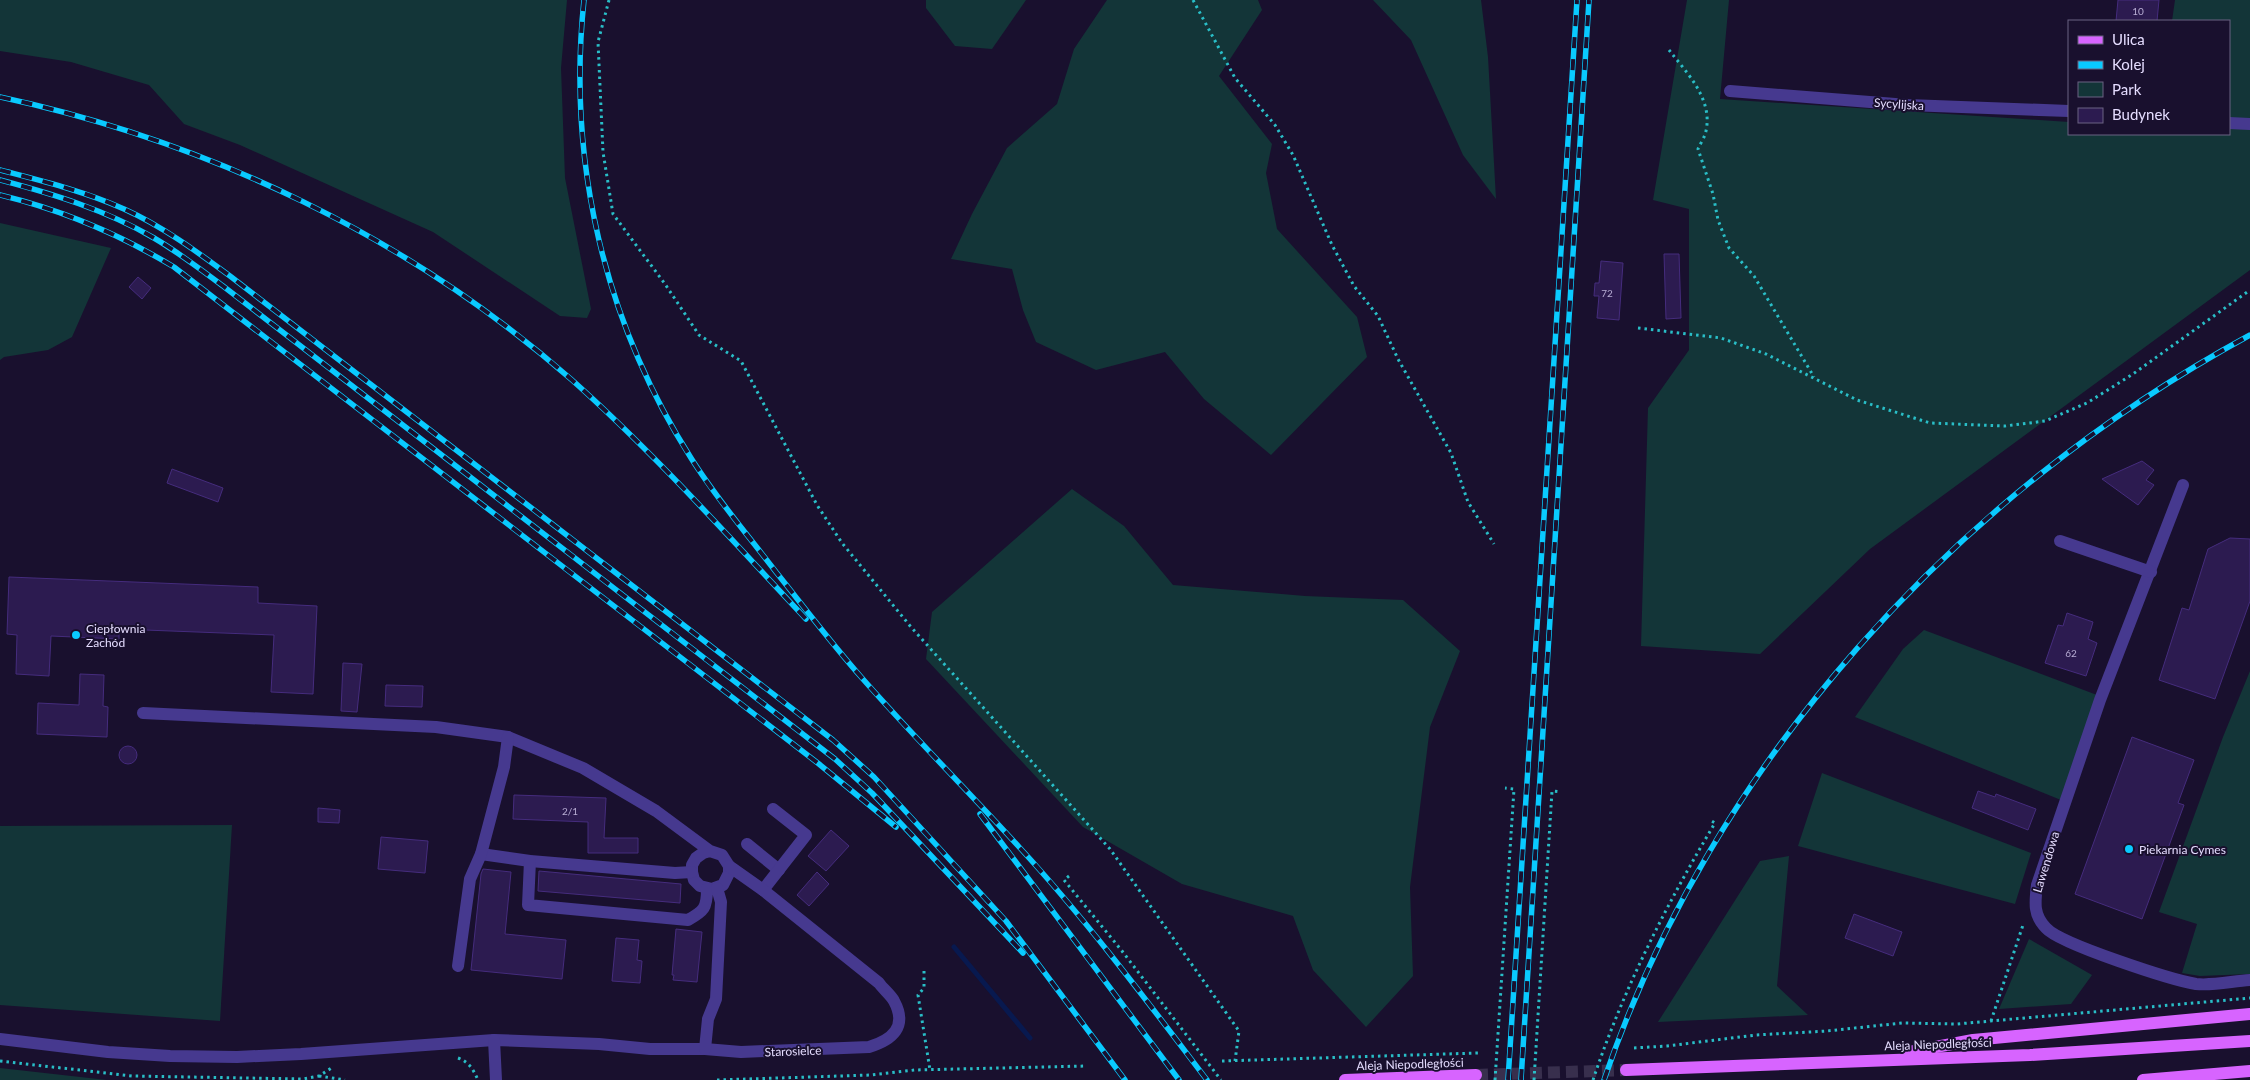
<svg xmlns="http://www.w3.org/2000/svg" width="2250" height="1080" viewBox="0 0 2250 1080" font-family="Lato,sans-serif">
<style>
.green{fill:#133538}
.lines{fill:none;stroke-linecap:round;stroke-linejoin:round}
.stream{stroke:#08194f;stroke-width:5}
.building{fill:#2c1b50;stroke:#452c7d}
.major-tunnel{stroke:#382f4d;stroke-width:12;stroke-dasharray:12 6;stroke-linecap:butt}
.path{stroke:#29bec7;stroke-width:3;stroke-dasharray:2.5 4;stroke-linecap:butt}
.minor{stroke:#46398f;stroke-width:12}
.major{stroke:#d764ff;stroke-width:12}
.rail-casing{stroke:#09caff;stroke-width:5.5}
.rail{stroke:#19102e;stroke-width:4;stroke-dasharray:11;stroke-linecap:butt}
.poi-dot{fill:#09caff;stroke:#19102e;stroke-width:2}
.labels{text-anchor:middle;dominant-baseline:central;stroke-width:4;stroke-linejoin:round;paint-order:stroke}
.number-label{font-size:10px;fill:#b7acd3}
.street-label{font-size:12px;fill:#e5ddff;stroke:#19102e}
.poi-label{font-size:12px;fill:#e5ddff;stroke:#19102e;text-anchor:start}
</style>
<rect width="100%" height="100%" fill="#19102e"/>
<g class="green">
<polygon points="0,0 567,0 561,68 565,178 591,309 587,318 560,316 433,232 240,145 184,124 149,85 71,62 0,51"/>
<polygon points="926,0 1026,0 992,49 955,46 926,8"/>
<polygon points="1107,0 1258,0 1262,10 1219,76 1272,144 1266,173 1277,229 1357,317 1367,357 1271,455 1204,399 1165,352 1096,370 1036,342 1023,310 1012,269 951,259 972,214 1007,148 1057,104 1074,49"/>
<polygon points="1373,0 1481,0 1488,57 1496,199 1463,155 1411,40"/>
<polygon points="1687,0 1729,0 1720,99 2069,122 2069,134 2229,134 2229,21 2172,21 2175,0 2250,0 2250,270 1870,549 1760,654 1641,646 1648,408 1689,350 1689,209 1653,200"/>
<polygon points="0,223 111,248 72,337 48,350 4,357 0,360"/>
<polygon points="1072,489 1124,526 1173,585 1305,596 1403,600 1460,651 1430,727 1410,887 1413,976 1366,1027 1313,970 1293,916 1182,884 1083,827 926,659 932,612"/>
<polygon points="1924,630 2097,695 2061,800 1855,717 1903,649"/>
<polygon points="2250,671 2250,974 2200,976 2182,973 2197,924 2159,912 2223,737"/>
<polygon points="1822,773 2031,853 2015,904 1798,846"/>
<polygon points="232,825 220,1021 0,1005 0,826"/>
<polygon points="1789,856 1777,986 1808,1015 1658,1022 1760,861"/>
<polygon points="2029,939 2092,975 2071,1004 1999,1009"/>
<polygon points="0,1068 107,1080 0,1080"/>
</g>
<g class="lines">
<polyline class="stream" points="954,947 1030,1038"/>
</g>
<g class="building">
<polygon points="2118,0 2159,0 2157,21 2116,21"/>
<polygon points="1664,254 1679,254 1681,318 1666,319"/>
<polygon points="1601,261 1623,263 1619,320 1597,318 1599,296 1594,296 1595,283 1599,283"/>
<polygon points="138,277 151,288 142,299 129,287"/>
<polygon points="2142,461 2154,470 2146,480 2154,485 2138,505 2102,479"/>
<polygon points="172,469 223,488 218,502 167,483"/>
<polygon points="2230,538 2250,539 2250,601 2215,699 2159,680 2182,608 2189,610 2208,549"/>
<polygon points="9,577 258,587 258,603 317,606 313,694 271,692 274,635 119,629 119,639 51,636 49,676 16,674 17,635 7,634"/>
<polygon points="2067,613 2093,622 2088,639 2097,643 2086,676 2045,663 2058,625 2063,626"/>
<polygon points="343,663 362,664 357,712 341,711"/>
<polygon points="80,674 104,675 103,706 108,707 107,737 37,734 38,703 79,705"/>
<polygon points="386,685 423,686 422,707 385,706"/>
<polygon points="2132,737 2194,760 2178,803 2184,805 2142,919 2075,894"/>
<circle cx="128" cy="755" r="9"/>
<polygon points="1978,791 1995,797 1996,794 2036,809 2028,830 1972,808"/>
<polygon points="514,795 606,798 604,838 638,838 638,853 588,853 588,822 513,819"/>
<polygon points="318,808 340,810 339,823 318,822"/>
<polygon points="831,830 849,846 826,871 808,856"/>
<polygon points="381,837 428,841 425,873 378,869"/>
<polygon points="483,869 511,872 505,934 566,940 562,979 471,970 481,874"/>
<polygon points="539,871 681,884 680,903 538,891"/>
<polygon points="817,872 829,884 809,906 797,895"/>
<polygon points="1854,914 1902,932 1893,956 1845,938"/>
<polygon points="676,929 702,932 697,982 673,980 674,975 672,975"/>
<polygon points="616,938 639,940 637,960 642,961 640,983 612,981"/>
</g>
<g class="lines">
<polyline class="major-tunnel" points="1476,1075 1626,1070"/>
<g class="path">
<polyline points="609,0 598,42 603,152 613,214 665,284 699,335 741,361 817,505 842,543 911,627 1110,849 1239,1031 1235,1061"/>
<polyline points="1193,0 1235,78 1275,125 1293,155 1332,245 1354,286 1378,316 1398,359 1451,453 1468,502 1494,544"/>
<path d="M1669 50C1687 73 1713 99 1706 131 1705 137 1700 144 1698 149L1713 194 1718 220 1729 248 1754 276 1814 377"/>
<polyline points="1638,328 1721,338 1766,354 1857,400 1930,423 2005,426 2045,421 2087,403 2133,374 2250,290"/>
<polyline points="1069,876 1064,880 1122,951 1221,1080"/>
<polyline points="924,971 924,988 918,995 930,1070"/>
<polyline points="1991,1021 2023,925"/>
<polyline points="1634,1048 1667,1046 1756,1035 1827,1031 1902,1023 1957,1024 2250,998"/>
<path d="M458 1058C469 1062 473 1069 478 1080"/>
<polyline points="0,1061 132,1076 303,1079 319,1076 333,1067"/>
<polyline points="1222,1061 1478,1053"/>
<polyline points="319,1076 345,1080"/>
<polyline points="717,1080 871,1075 915,1070 1086,1066"/>
<polyline points="1495,1080 1514,789 1505,788"/>
<polyline points="1534,1080 1552,791 1561,792"/>
<path d="M1593 1080C1623 990 1666 905 1715 823L1710 820"/>
</g>
<g class="minor">
<polyline points="1730,91 1908,105 2069,111"/>
<polyline points="2229,123 2250,124"/>
<path d="M2183 485 2100 700 2037 885C2035 902 2033 915 2046 928 2060 944 2172 980 2196 984 2213 986 2233 981 2250 980"/>
<polyline points="2060,541 2151,572"/>
<polyline points="143,713 436,727 508,737 583,768 656,811 710,851 722,855 729,866 729,873 723,885 712,889 700,886 694,880 692,872 692,865 696,858 703,853 710,851"/>
<polyline points="747,844 779,870"/>
<polyline points="481,854 530,861 675,873 692,872"/>
<path d="M530 861 528 905 688 920C704 911 707 908 707 889"/>
<polyline points="763,890 806,835 773,809"/>
<polyline points="458,966 470,879 481,854 504,767 508,737"/>
<path d="M0 1039 108 1052 170 1056 237 1057 301 1054 494 1040 599 1044 650 1049H705L741 1052 869 1047C892 1040 908 1027 894 1001 891 995 883 989 879 983L763 890 729 866"/>
<polyline points="494,1040 496,1080"/>
<polyline points="705,1049 708,1019 716,999 721,902 717,888"/>
</g>
<g class="major">
<polyline points="1909,1052 1973,1040 2250,1014"/>
<polyline points="1626,1070 2030,1055 2250,1041"/>
<polyline points="1345,1080 1476,1075"/>
<polyline points="2143,1080 2250,1071"/>
</g>
<g class="rail-casing">
<g id="rail">
<path d="M584 0C567 161 604 321 691 458 716 498 747 534 776 572 804 607 832 644 862 678 913 736 968 791 1020 848 1088 922 1147 1001 1207 1080"/>
<path d="M0 97C210 142 410 238 572 380 655 454 730 538 806 619"/>
<path d="M0 170C42 181 84 191 124 209 162 226 196 251 230 276L833 740 874 777 1006 921 1125 1080"/>
<path d="M0 180C53 194 106 210 154 238 178 252 200 269 223 286L835 759 872 793 1023 953"/>
<path d="M0 195C62 210 119 234 174 267L819 764 896 827"/>
<polyline points="980,814 1179,1080"/>
<polyline points="1508,1080 1577,0"/>
<polyline points="1521,1080 1589,0"/>
<path d="M1604 1080C1712 762 1957 494 2250 335"/>
</g>
</g>
<use href="#rail" class="rail"/>
</g>
<g class="poi-dot">
<circle cx="76" cy="635" r="5"/>
<circle cx="2129" cy="849" r="5"/>
</g>
<g class="labels">
<g class="number-label">
<text x="2138" y="11">10</text>
<text x="1607" y="293">72</text>
<text x="2071" y="653">62</text>
<text x="570" y="811">2/1</text>
</g>
<g class="street-label">
<text transform="translate(1899 104) rotate(4)">Sycylijska</text>
<text transform="translate(2046 862) rotate(-73)">Lawendowa</text>
<text transform="translate(1938 1044) rotate(-2)">Aleja Niepodległości</text>
<text transform="translate(793 1051) rotate(-2)">Starosielce</text>
<text transform="translate(1410 1064) rotate(-2)">Aleja Niepodległości</text>
</g>
<g class="poi-label">
<text x="86" y="628">Ciepłownia<tspan x="86" dy="14">Zachód</tspan></text>
<text x="2139" y="849">Piekarnia Cymes</text>
</g>
</g>
<rect x="2068" y="20" width="162" height="115" fill="#19102e" stroke="#6b6282"/>
<rect x="2078" y="36" width="25" height="8" fill="#d764ff" stroke="#6b6282"/>
<text x="2112" y="45" font-size="15" fill="#e5ddff">Ulica</text>
<rect x="2078" y="61" width="25" height="8" fill="#09caff" stroke="#6b6282"/>
<text x="2112" y="70" font-size="15" fill="#e5ddff">Kolej</text>
<rect x="2078" y="82" width="25" height="15" fill="#133538" stroke="#6b6282"/>
<text x="2112" y="95" font-size="15" fill="#e5ddff">Park</text>
<rect x="2078" y="108" width="25" height="15" fill="#2c1b50" stroke="#6b6282"/>
<text x="2112" y="120" font-size="15" fill="#e5ddff">Budynek</text>
</svg>
